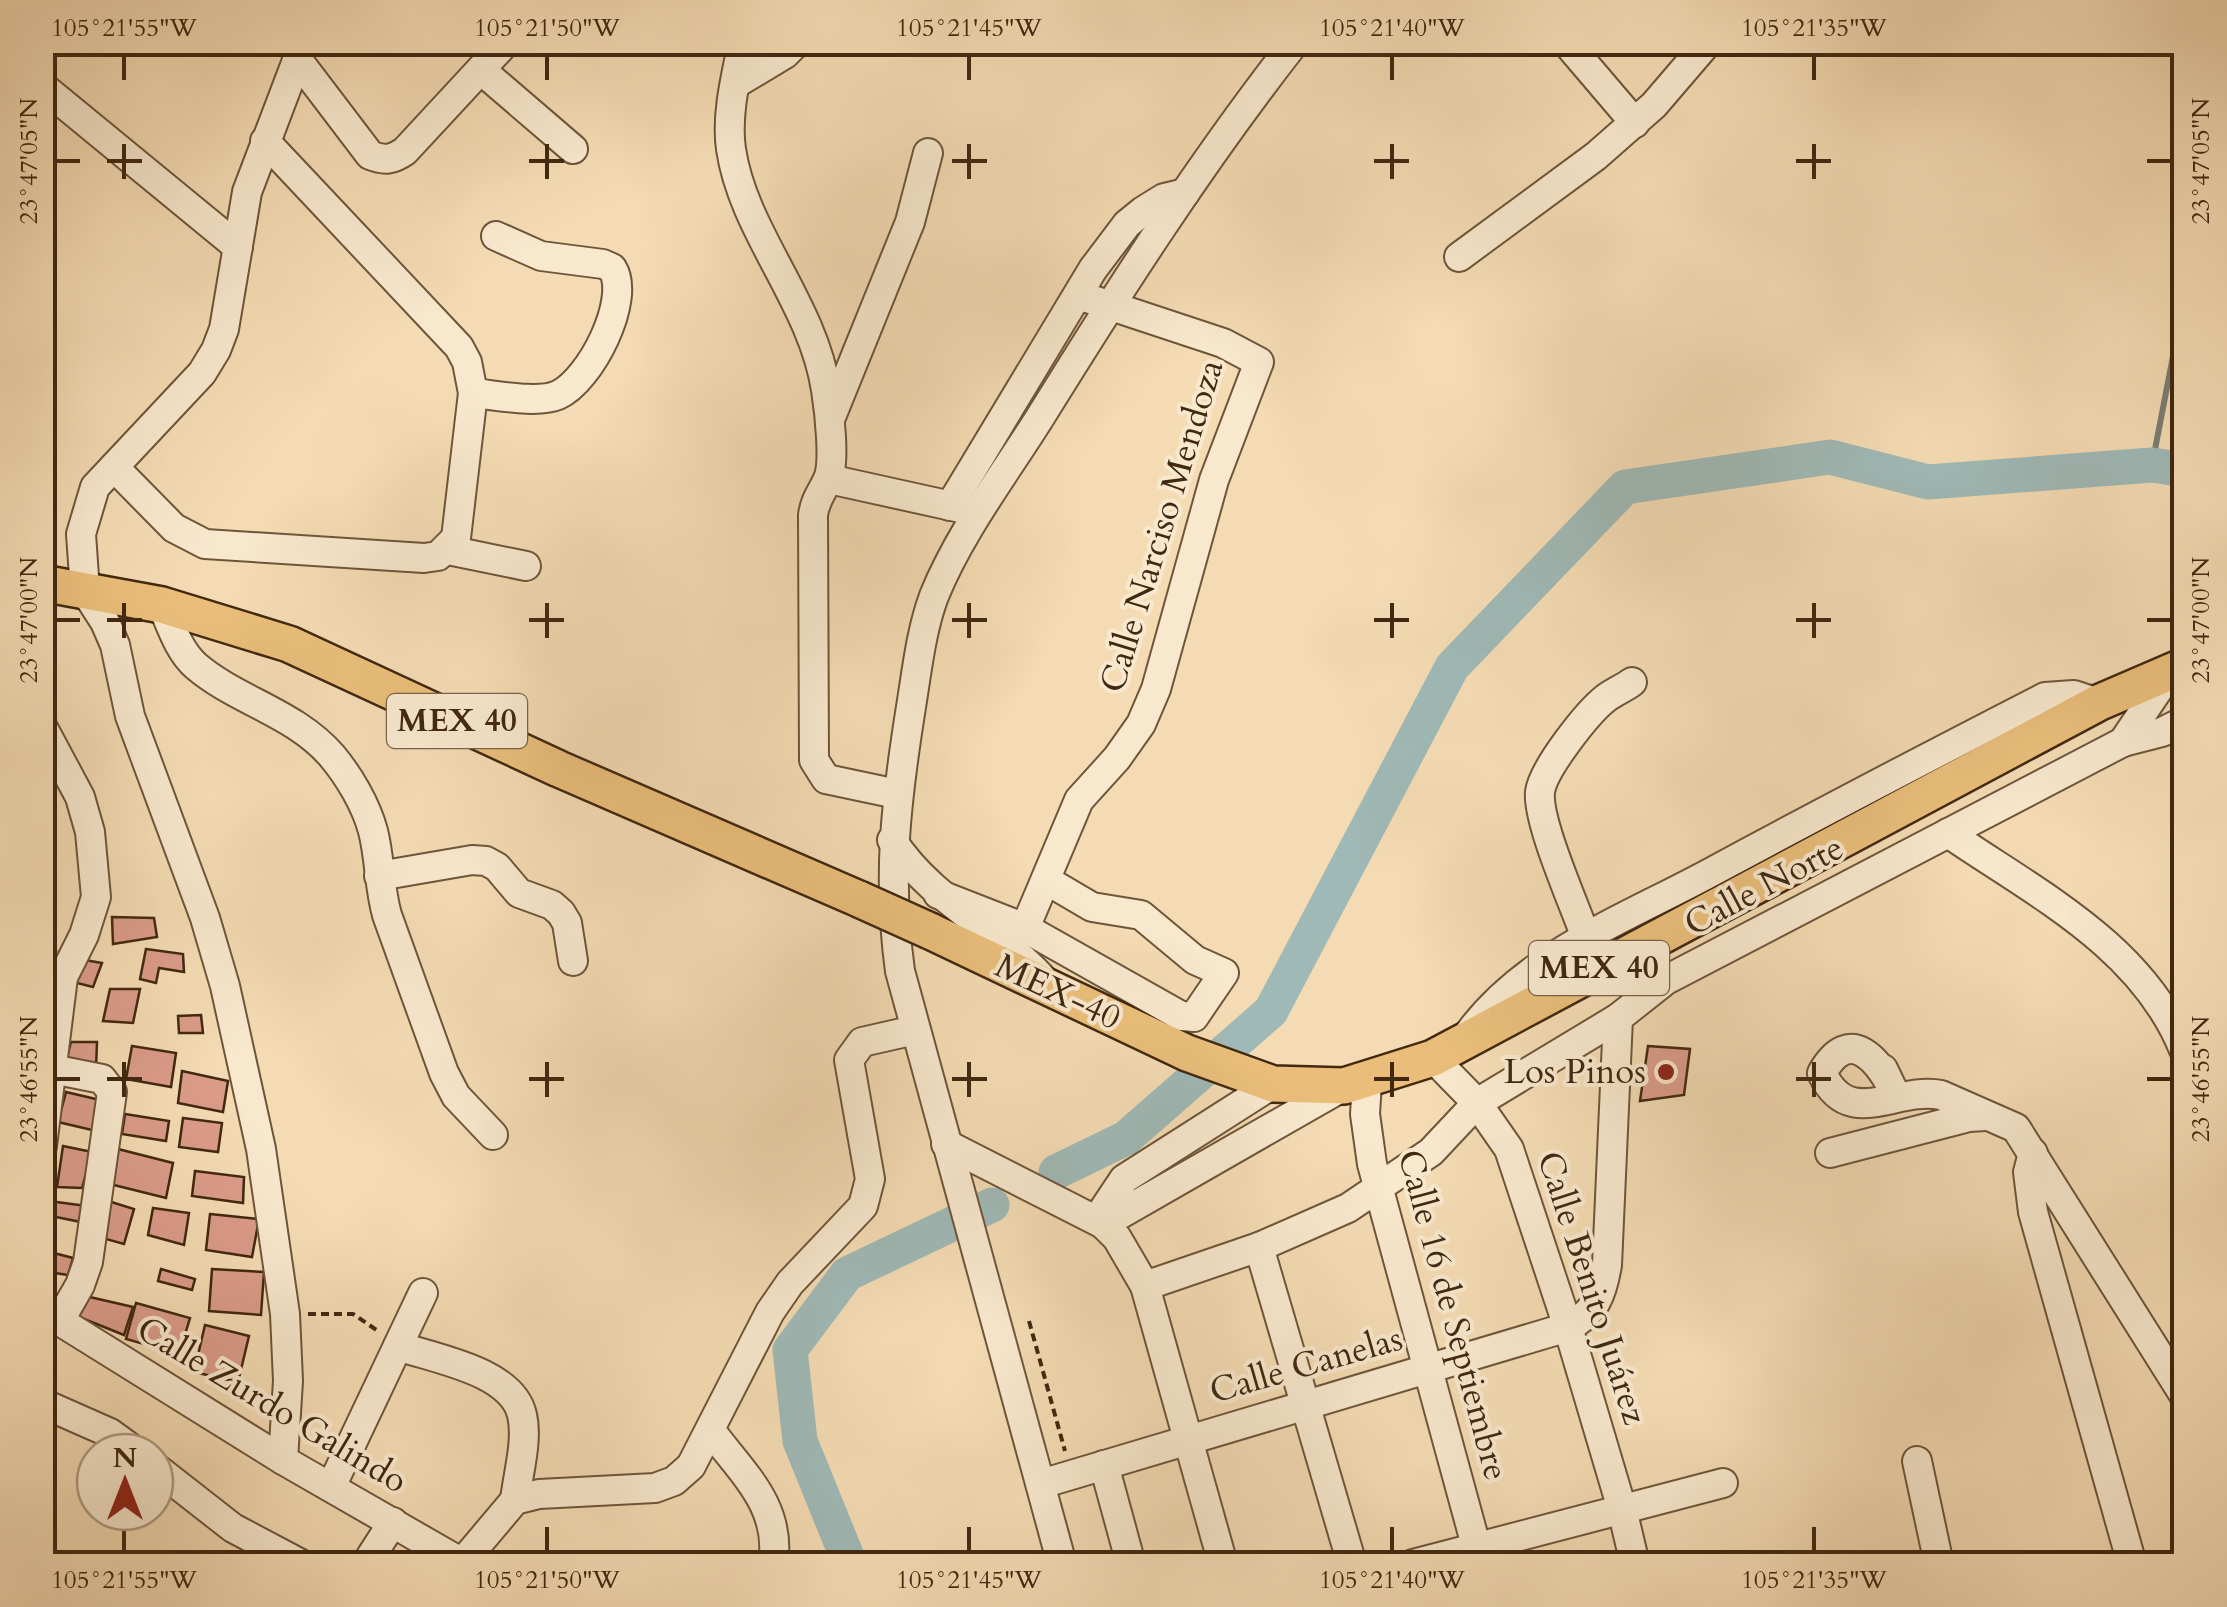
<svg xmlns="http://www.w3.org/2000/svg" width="2227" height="1607" viewBox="0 0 2227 1607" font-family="Cardo,serif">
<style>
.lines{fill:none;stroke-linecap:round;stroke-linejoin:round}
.stream{stroke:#797f74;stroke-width:6}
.river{stroke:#9fb9b6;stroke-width:35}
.building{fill:#db9c8a;stroke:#412811;stroke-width:2.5}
.minor-casing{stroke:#6e553a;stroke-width:32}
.major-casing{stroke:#412811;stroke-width:40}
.path{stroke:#412811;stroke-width:4;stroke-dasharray:8 5;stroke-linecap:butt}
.minor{stroke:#f8e8ce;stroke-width:28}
.major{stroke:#eabe7a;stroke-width:35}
.major-bridge-casing{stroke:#412811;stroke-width:40;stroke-linecap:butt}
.major-bridge{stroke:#eabe7a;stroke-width:35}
.ticks{fill:none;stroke:#412811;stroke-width:4}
.poi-dot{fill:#8f2418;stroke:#f8e8ce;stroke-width:4}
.labels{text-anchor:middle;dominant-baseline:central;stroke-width:8;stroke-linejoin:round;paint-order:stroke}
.shield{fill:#f8e8ce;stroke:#78624a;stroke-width:2.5}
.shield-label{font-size:32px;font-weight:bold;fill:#412811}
.street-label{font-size:35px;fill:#412811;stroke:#f8e8ce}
.poi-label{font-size:35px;fill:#412811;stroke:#f8e8ce;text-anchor:end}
.neatline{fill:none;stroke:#412811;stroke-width:4}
.ticks-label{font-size:25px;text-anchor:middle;fill:#412811}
</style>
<rect width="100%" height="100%" fill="#f4dbb3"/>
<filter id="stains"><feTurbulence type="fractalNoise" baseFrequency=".002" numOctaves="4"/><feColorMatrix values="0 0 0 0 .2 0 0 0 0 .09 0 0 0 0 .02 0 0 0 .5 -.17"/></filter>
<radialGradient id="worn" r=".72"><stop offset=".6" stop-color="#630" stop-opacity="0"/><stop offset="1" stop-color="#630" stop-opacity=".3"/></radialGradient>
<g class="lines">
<g class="stream">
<polyline points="2180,42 2184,82"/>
<polyline points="2152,465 2184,299"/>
</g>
<g class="river">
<polyline points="1056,1172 1126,1138 1271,1011 1452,667 1625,487 1830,457 1928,482 2152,465 2184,470"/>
<polyline points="850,1564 800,1441 790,1350 847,1274 992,1205"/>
</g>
</g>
<g class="building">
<polygon points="112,917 154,918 157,937 113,944"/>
<polygon points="42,942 56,951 42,968"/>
<polygon points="146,949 183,954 184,972 159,968 156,983 140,979"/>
<polygon points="79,959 102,963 93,987 69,981"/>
<polygon points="110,989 140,989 133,1023 103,1021"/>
<polygon points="201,1015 203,1033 179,1033 178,1016"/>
<polygon points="71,1042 97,1042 96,1069 65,1065"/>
<polygon points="132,1046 176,1053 171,1087 126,1079"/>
<polygon points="1648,1046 1690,1049 1684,1095 1640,1101"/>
<polygon points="182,1071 228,1081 223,1112 178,1103"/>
<polygon points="66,1092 100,1100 92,1130 58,1122"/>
<polygon points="125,1114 169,1121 166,1141 122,1134"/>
<polygon points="183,1118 222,1123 218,1152 179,1147"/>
<polygon points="63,1146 92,1152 82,1188 57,1187"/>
<polygon points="114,1148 173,1163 166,1198 106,1183"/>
<polygon points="195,1171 244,1177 243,1203 192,1196"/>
<polygon points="105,1200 134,1209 124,1244 95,1236"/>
<polygon points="49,1201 87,1206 81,1222 46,1215"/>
<polygon points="153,1208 189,1213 184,1245 148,1235"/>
<polygon points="210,1214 259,1219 252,1257 206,1250"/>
<polygon points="42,1250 73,1258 68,1275 42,1271"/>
<polygon points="161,1269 195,1279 192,1290 158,1281"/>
<polygon points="212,1269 264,1272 261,1315 209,1311"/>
<polygon points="81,1295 133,1307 124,1335 74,1315"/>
<polygon points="136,1303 190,1318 179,1354 126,1339"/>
<polygon points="205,1325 249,1336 238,1382 194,1372"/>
</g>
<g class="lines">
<g class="minor-casing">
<g id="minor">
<path d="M743 42C736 76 726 115 731 149 743 232 813 303 826 390 829 409 836 465 827 481 821 494 815 500 813 515L814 760 826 779 897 794"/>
<polyline points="1566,42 1635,123"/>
<path d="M297 59 370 155C385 161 392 160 405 151L506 42"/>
<polyline points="481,70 573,149"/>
<polyline points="735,84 785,54 797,42"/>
<polyline points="42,86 238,247"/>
<polyline points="1459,257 1596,156 1654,105 1708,42"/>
<path d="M473 393C495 395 538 404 558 395 590 381 632 299 612 268L603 264 541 256 496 236"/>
<polyline points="831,417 910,222 928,153"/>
<polyline points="114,467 174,528 205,544 424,558 438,556 456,538 473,393 467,362 459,347 265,141"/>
<polyline points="829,479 965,509"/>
<polyline points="950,506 1093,269 1127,224 1143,211 1164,198 1185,193"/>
<polyline points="448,550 526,566"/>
<path d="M162 605C171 626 179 651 196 666 237 701 295 713 332 756 349 776 366 805 373 831 380 858 379 887 387 915L444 1073 456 1096 493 1135"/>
<polyline points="42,726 80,797 90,832 96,897 84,935 63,977 42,1146"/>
<polyline points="2123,742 2168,675"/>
<path d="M1948 833C2037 894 2142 946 2184 1050"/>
<path d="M892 840C930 899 994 927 1041 977"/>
<polyline points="379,876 472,860 486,861 497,867 519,893 552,905 561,913 567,923 573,961"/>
<polyline points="938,894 1025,928 1181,1016 1194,1017 1224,973 1195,960 1141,915 1092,907 1046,880"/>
<polyline points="1025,928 1079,800 1117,758 1141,724 1156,689 1214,480 1259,362 1223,343 1078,295"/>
<path d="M1586 938C1575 906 1537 822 1540 792 1543 769 1587 713 1606 698 1614 692 1624 688 1632 682"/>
<path d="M1467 1036C1523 957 1624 919 1706 875 1819 814 1932 755 2045 697L2074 695 2098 703"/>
<polyline points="1433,1058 1477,1103 1509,1149 1568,1327 1622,1509 1635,1564"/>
<polyline points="52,1069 102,1079 112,1092 88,1262 80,1285 60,1320"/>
<path d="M1883 1069 1896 1096C1880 1061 1850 1023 1822 1073 1849 1131 1895 1086 1941 1095L2016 1128 2184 1395"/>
<polyline points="1367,1082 1365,1114 1372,1164 1481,1564"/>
<polyline points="946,1144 1103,1224 1117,1238 1145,1286 1223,1564"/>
<polyline points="1830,1153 1969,1117 1985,1116"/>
<polyline points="2033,1153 2028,1172 2033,1212 2132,1564"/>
<polyline points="1103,1224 1344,1086"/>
<polyline points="1103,1224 1102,1212 1124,1179 1273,1084"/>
<polyline points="1259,1247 1352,1564"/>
<polyline points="1145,1286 1259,1247 1348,1208 1431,1152 1477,1103 1618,1018 1666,980 2123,742 2162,732 2184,721"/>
<polyline points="42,1310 283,1460 464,1564"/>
<path d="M398 1346C436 1359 512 1371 522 1415 528 1440 518 1474 515 1500"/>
<polyline points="42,1403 110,1433 136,1452"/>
<path d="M711 1431C744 1475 782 1507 773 1564"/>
<polyline points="283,1460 288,1381 285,1314 261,1149 225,986 205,918 130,716 115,645 105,622 85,591 81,534 95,487 202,373 216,350 224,329 247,192 304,42"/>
<polyline points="1917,1461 1939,1564"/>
<polyline points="1104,1465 1131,1564"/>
<polyline points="155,1467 233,1528 301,1564"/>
<path d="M1041 1484 1568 1327C1595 1313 1602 1295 1607 1265L1618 1018"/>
<polyline points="331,1487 423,1293"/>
<polyline points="462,1563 515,1500 539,1494 655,1488 674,1481 691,1466 770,1312 790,1283 863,1206 870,1179 849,1060 862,1042 915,1030"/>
<polyline points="366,1564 393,1522"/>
<path d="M1062 1564 900 971C887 876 896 801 911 707 917 670 921 631 934 596 959 534 1003 476 1039 419 1119 290 1201 162 1295 42"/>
<polyline points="1413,1564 1723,1483"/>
</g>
</g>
<g class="major-casing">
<g id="major">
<polyline points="42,583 162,605 289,644 559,769 859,899"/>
<polyline points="930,931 1187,1053 1273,1084 1344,1086 1433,1058 2098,703 2184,666"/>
</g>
</g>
<g class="path">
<polyline points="308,1314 353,1314 378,1331"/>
<polyline points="1029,1321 1065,1451"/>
</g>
<use href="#minor" class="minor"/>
<use href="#major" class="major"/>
<g class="major-bridge-casing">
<polyline id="major-bridge" points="859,899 930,931"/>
</g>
<use href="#major-bridge" class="major-bridge"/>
</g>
<path class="ticks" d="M124 55V80M547 55V80M969 55V80M1392 55V80M1814 55V80M124 144V179M547 144V179M969 144V179M1392 144V179M1814 144V179M55 161H80M107 161H142M529 161H564M952 161H987M1374 161H1409M1796 161H1831M2147 161H2172M124 603V638M547 603V638M969 603V638M1392 603V638M1814 603V638M55 620H80M107 620H142M529 620H564M952 620H987M1374 620H1409M1796 620H1831M2147 620H2172M124 1062V1097M547 1062V1097M969 1062V1097M1392 1062V1097M1814 1062V1097M55 1079H80M107 1079H142M529 1079H564M952 1079H987M1374 1079H1409M1796 1079H1831M2147 1079H2172M124 1527V1552M547 1527V1552M969 1527V1552M1392 1527V1552M1814 1527V1552"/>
<circle class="poi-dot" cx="1666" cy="1072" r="10"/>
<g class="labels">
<g class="shield">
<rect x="387" y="694" width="140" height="54" rx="8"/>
<rect x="1529" y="941" width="140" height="54" rx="8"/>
</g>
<g class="shield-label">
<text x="457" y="721">MEX 40</text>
<text x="1599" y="968">MEX 40</text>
</g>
<g class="street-label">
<text transform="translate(1162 526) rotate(-73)">Calle Narciso Mendoza</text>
<text transform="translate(1764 886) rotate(-28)">Calle Norte</text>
<text transform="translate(1058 992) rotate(25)">MEX-40</text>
<text transform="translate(1592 1288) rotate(72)">Calle Benito Juárez</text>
<text transform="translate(1453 1315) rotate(75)">Calle 16 de Septiembre</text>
<text transform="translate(1306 1365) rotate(-16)">Calle Canelas</text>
<text transform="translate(272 1405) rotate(31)">Calle Zurdo Galindo</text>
</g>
<g class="poi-label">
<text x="1646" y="1072">Los Pinos</text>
</g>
</g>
<rect width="2227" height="1607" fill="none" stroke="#f4dbb3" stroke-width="110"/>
<g transform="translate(125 1482)"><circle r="48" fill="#f8e8ce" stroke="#af9b82" stroke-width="2.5"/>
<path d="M0-8L18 38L0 25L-18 38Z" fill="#8f2418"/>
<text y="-15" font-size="28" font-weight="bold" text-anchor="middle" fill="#412811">N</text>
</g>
<rect x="55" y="55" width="2117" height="1497" class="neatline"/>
<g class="ticks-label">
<text x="124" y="36">105°21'55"W</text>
<text x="547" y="36">105°21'50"W</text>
<text x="969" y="36">105°21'45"W</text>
<text x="1392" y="36">105°21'40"W</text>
<text x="1814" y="36">105°21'35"W</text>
<text transform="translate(28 161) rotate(-90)" y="9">23°47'05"N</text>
<text transform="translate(2200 161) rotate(-90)" y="9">23°47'05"N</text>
<text transform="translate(28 620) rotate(-90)" y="9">23°47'00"N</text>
<text transform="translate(2200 620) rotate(-90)" y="9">23°47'00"N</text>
<text transform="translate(28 1079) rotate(-90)" y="9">23°46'55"N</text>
<text transform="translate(2200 1079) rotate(-90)" y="9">23°46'55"N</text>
<text x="124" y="1588">105°21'55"W</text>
<text x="547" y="1588">105°21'50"W</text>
<text x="969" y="1588">105°21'45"W</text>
<text x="1392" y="1588">105°21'40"W</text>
<text x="1814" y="1588">105°21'35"W</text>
</g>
<rect width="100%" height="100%" filter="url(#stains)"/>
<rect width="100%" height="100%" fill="url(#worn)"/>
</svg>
